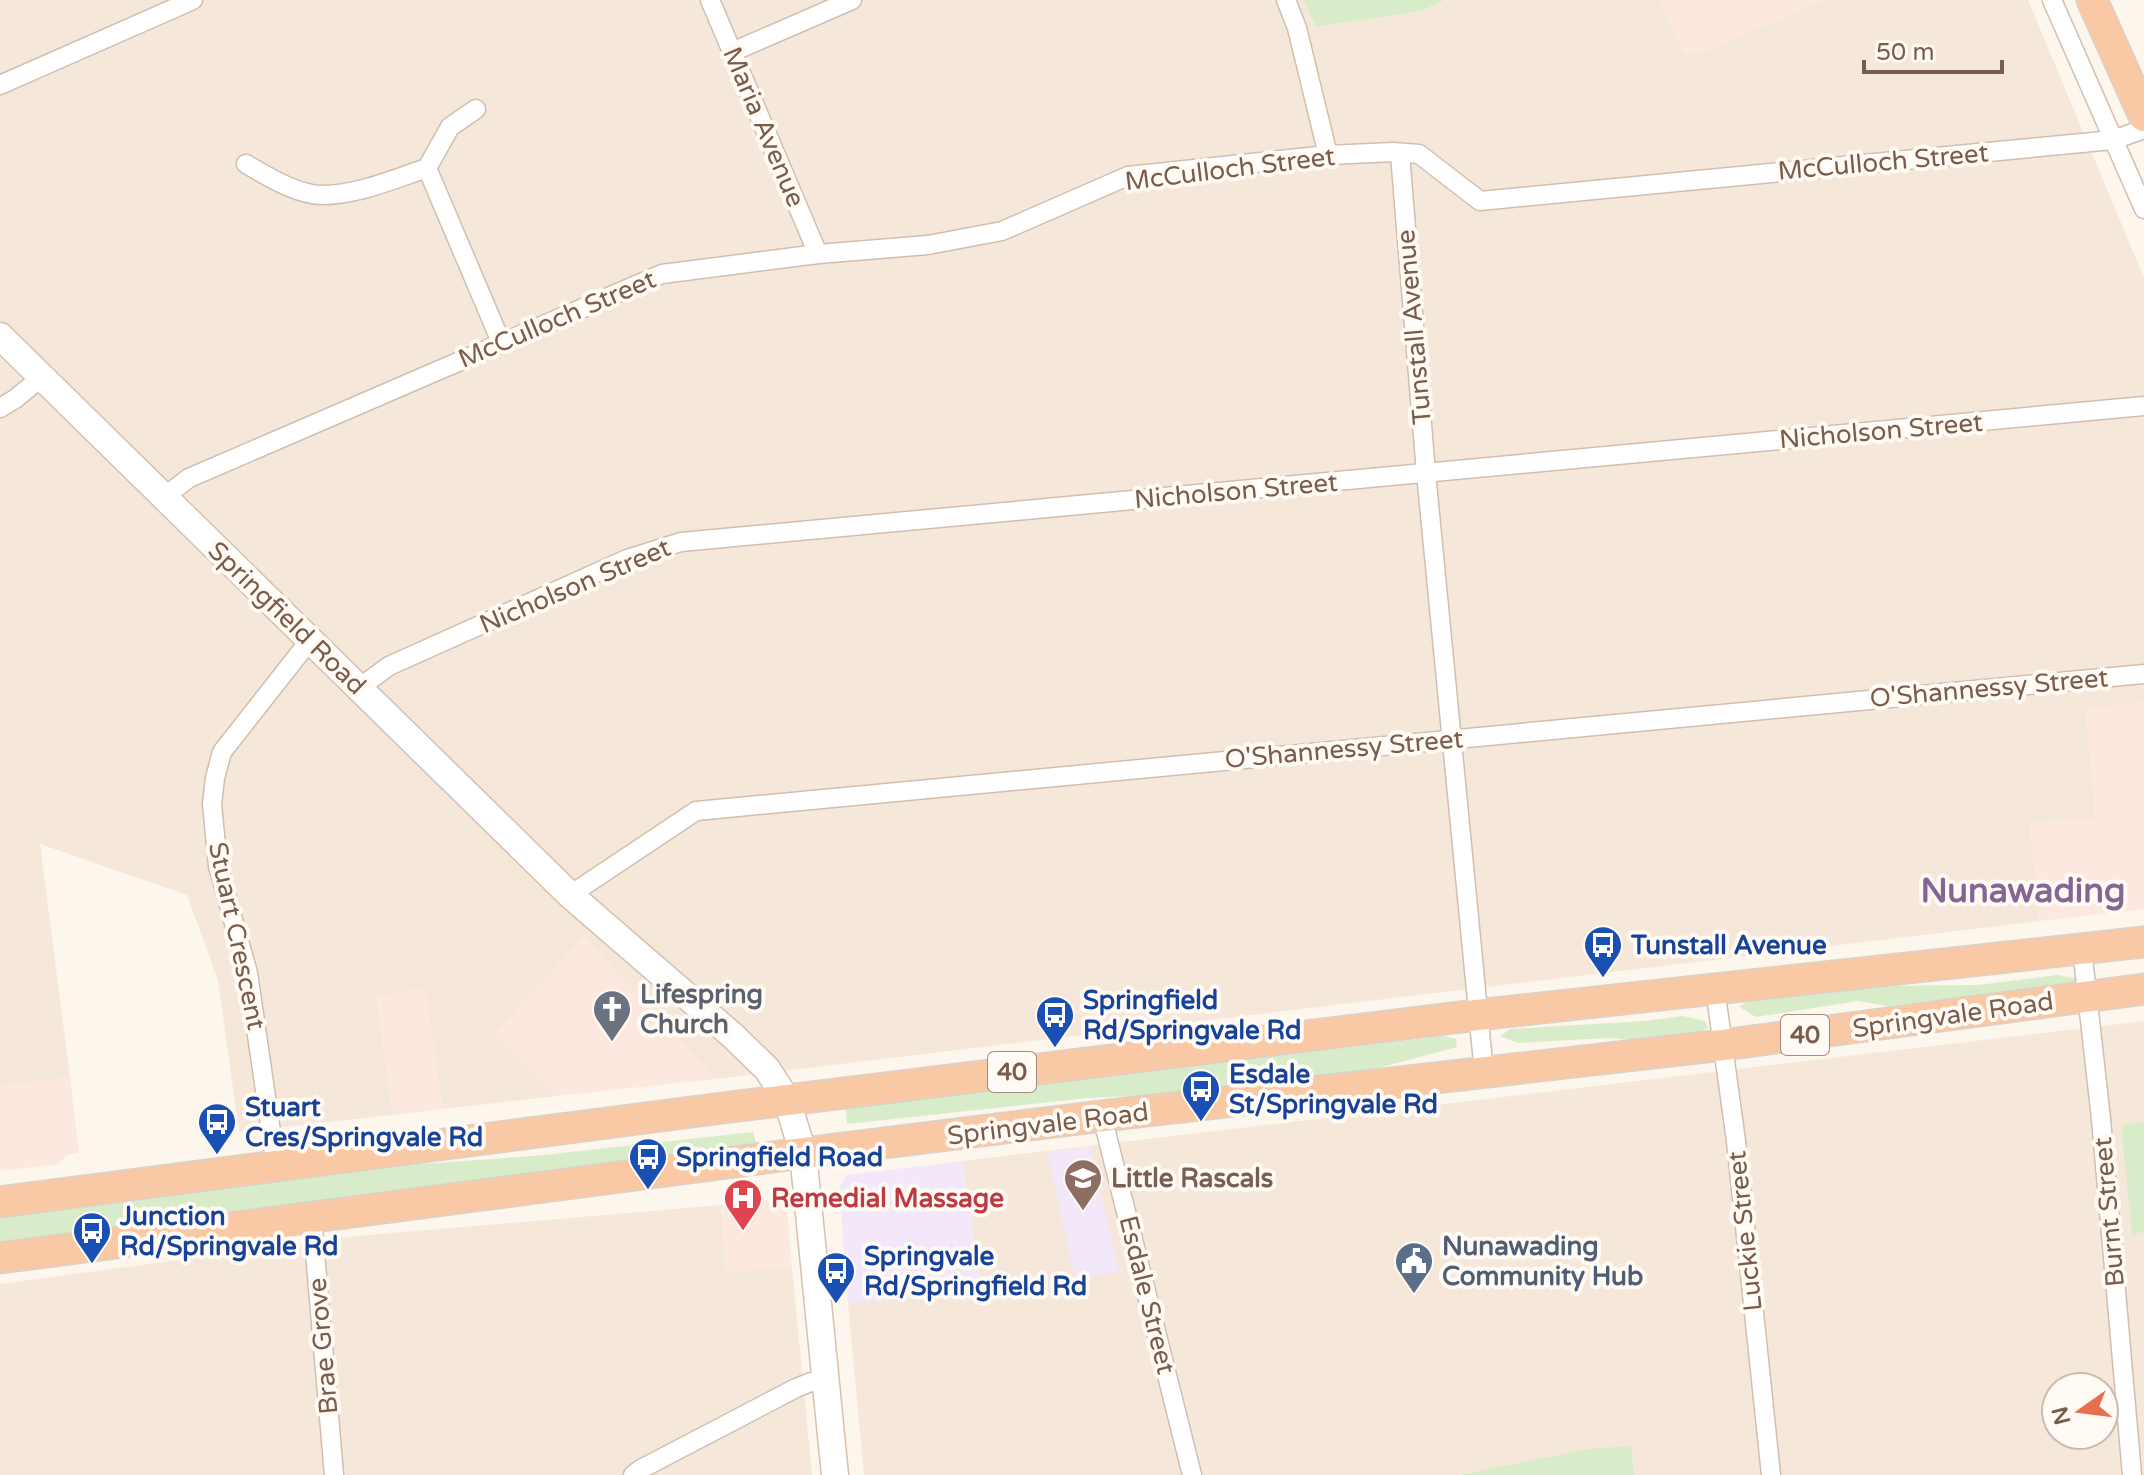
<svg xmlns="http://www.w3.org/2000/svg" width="2144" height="1475" viewBox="0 0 2144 1475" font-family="'Varela Round',sans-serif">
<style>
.residential{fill:#f5e8da;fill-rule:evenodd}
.commercial{fill:#fde8e0}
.education{fill:#f3e8fa}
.green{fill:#d8ecc9}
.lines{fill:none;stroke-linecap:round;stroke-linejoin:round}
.minor-casing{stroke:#d1beb0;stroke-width:21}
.secondary-casing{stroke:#d6c0b0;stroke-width:29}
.trunk-casing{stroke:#dad1cd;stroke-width:33}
.minor{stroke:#fff;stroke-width:18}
.secondary{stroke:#fff;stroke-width:26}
.trunk{stroke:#f9c8a4;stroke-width:30}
.labels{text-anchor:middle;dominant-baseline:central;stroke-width:8;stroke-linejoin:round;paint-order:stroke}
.shield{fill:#fffaf3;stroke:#a28b7f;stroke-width:2}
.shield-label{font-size:24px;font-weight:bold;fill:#7a5c4d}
.street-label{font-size:26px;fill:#7a5c4d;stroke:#fffaf3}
.transit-label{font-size:26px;font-weight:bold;fill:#164399;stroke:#fffaf3;text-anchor:start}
.worship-label{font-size:26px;font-weight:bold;fill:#5b616d;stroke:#fffaf3;text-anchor:start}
.education-label{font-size:26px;font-weight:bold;fill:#785e54;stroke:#fffaf3;text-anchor:start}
.health-label{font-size:26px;font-weight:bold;fill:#be3a42;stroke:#fffaf3;text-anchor:start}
.service-label{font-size:26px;font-weight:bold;fill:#4e5e75;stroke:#fffaf3;text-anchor:start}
.district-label{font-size:34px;font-weight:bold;fill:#846695;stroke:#fffaf3}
</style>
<rect width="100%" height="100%" fill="#fdf6ec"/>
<g class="residential">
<polygon points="0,0 1303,0 1316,27 1421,11 1445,0 1660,0 1685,54 1713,48 1823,0 2028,0 2144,278 2144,703 2086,709 2096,818 2030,823 2040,921 715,1079 584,937 494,1034 558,1096 442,1109 425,989 377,997 393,1115 239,1132 218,980 187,895 40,844 70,1077 0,1086"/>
<path d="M2144 1021V1475H864L848 1304 982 1288 962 1161ZM2056 1387H2104V1435H2056Z"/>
<polygon points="721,1205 726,1272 792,1267 812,1475 0,1475 0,1284 357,1236"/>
</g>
<g class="commercial">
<polygon points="1660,0 1823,0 1713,48 1685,54"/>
<polygon points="2144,703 2144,909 2040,921 2030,823 2096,818 2086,709"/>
<polygon points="584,936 715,1079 558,1096 494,1034"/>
<polygon points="426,989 442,1109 393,1115 377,997"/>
<polygon points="70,1077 79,1153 66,1155 59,1164 0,1171 0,1086"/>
<polygon points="786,1198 792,1267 726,1272 721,1205"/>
</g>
<g class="education">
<polygon points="1090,1147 1119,1272 1075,1277 1047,1152"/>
<polygon points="962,1161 982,1288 848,1304 839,1187 847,1175"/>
</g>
<g class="green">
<polygon points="1303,0 1445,0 1421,11 1316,27"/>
<polygon points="2057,975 2079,979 2081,985 1888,1006 1858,1001 1756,1017 1739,1007 1753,998 1869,986 1978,985"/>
<polygon points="1683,1016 1705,1021 1708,1028 1698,1033 1645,1041 1607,1038 1518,1043 1500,1036 1510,1029 1645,1021"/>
<polygon points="1444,1036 1456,1039 1457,1047 1371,1070 1183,1094 1088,1098 847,1124 846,1109 1087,1078"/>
<polygon points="2144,1122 2144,1232 2132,1234 2121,1125"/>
<polygon points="753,1132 756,1143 0,1244 0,1217 392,1166 534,1156"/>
<polygon points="1631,1446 1634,1475 1459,1475 1589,1449"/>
</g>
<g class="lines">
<g class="minor-casing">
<g id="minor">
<polyline points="710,0 818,254"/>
<polyline points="1286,0 1297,28 1328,155"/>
<polyline points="2052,0 2144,209"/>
<polyline points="732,52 852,0"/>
<polyline points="0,85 193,0"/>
<polyline points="1400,154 1426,473 1484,1073"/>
<path d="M246 164C267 176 297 195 322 195 357 195 394 179 427 168L450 127 476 109"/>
<polyline points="427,168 501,342"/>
<polyline points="0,408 15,399 42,377"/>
<polyline points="164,497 189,478 662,274 818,254 928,245 1002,231 1128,176 1328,155 1393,152 1419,154 1480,201 2113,140 2144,129"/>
<polyline points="359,688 389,666 627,559 681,542 2144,406"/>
<polyline points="570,895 696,811 2144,674"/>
<polyline points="2082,949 2101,1119 2132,1475"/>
<polyline points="1715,988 1736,1141 1771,1475"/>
<polyline points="1102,1116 1192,1475"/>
<polyline points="276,1166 248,973 218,866 212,804 215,778 222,752 310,640"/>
<polyline points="312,1218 334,1475"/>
<polyline points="633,1475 641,1469 796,1388 811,1382 827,1381"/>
</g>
</g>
<g class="secondary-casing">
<polyline id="secondary" points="0,336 570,895 733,1036 767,1069 787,1100 803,1153 835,1475"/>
</g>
<g class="trunk-casing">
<g id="trunk">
<polyline points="2092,0 2144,116"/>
<polyline points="0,1202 730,1107 1477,1015 2144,942"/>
<polyline points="0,1258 803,1153 1102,1116 1723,1045 2144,989"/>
</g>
</g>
<use href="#minor" class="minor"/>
<use href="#secondary" class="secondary"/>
<use href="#trunk" class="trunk"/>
</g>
<defs>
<g id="bus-pin" transform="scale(2)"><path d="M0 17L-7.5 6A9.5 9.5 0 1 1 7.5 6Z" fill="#1a4fb4" stroke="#fffaf3"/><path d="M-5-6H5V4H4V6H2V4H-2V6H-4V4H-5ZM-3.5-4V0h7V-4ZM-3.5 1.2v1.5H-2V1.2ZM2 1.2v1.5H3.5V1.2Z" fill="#fff"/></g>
<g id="church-pin" transform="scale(2)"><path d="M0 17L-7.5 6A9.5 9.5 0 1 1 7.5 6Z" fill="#6b7280" stroke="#fffaf3"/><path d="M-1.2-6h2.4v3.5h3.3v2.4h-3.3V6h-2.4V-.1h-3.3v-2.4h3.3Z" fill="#fff"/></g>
<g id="school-pin" transform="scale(2)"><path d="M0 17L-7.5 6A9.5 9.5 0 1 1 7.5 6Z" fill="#8d6e63" stroke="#fffaf3"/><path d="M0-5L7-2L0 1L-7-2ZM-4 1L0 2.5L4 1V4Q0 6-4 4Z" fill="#fff"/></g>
<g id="hospital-pin" transform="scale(2)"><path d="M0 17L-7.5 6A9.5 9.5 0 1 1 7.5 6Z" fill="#e0444e" stroke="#fffaf3"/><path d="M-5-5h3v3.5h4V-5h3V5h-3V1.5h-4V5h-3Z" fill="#fff"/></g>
<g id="civic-pin" transform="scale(2)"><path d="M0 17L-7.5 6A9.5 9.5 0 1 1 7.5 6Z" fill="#5c6f8a" stroke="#fffaf3"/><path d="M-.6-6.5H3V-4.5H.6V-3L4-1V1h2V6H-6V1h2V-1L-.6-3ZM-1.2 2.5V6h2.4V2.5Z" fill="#fff"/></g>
</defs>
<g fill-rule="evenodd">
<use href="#bus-pin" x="1603" y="945"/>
<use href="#church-pin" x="612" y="1009"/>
<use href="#bus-pin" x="1055" y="1015"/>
<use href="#bus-pin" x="1201" y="1089"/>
<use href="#bus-pin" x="217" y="1122"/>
<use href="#bus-pin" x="648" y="1157"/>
<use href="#school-pin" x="1083" y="1178"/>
<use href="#hospital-pin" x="743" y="1198"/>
<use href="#bus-pin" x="92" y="1231"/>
<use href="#civic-pin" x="1414" y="1261"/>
<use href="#bus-pin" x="836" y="1271"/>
</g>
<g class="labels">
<g class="shield">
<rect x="1781" y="1015" width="48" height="40" rx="6"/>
<rect x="988" y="1052" width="48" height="40" rx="6"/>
</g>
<g class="shield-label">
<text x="1805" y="1035">40</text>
<text x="1012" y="1072">40</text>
</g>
<g class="street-label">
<text transform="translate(764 127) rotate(67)">Maria Avenue</text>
<text transform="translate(1883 162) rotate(-5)">McCulloch Street</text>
<text transform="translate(1230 169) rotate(-7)">McCulloch Street</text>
<text transform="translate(557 319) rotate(-23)">McCulloch Street</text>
<text transform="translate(1414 327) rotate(-95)">Tunstall Avenue</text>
<text transform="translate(1881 431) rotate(-5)">Nicholson Street</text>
<text transform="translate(1236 491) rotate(-5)">Nicholson Street</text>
<text transform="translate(575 586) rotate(-23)">Nicholson Street</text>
<text transform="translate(287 618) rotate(44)">Springfield Road</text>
<text transform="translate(1989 688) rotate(-5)">O'Shannessy Street</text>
<text transform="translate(1344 749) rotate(-5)">O'Shannessy Street</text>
<text transform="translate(237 936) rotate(78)">Stuart Crescent</text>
<text transform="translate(1953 1015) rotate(-8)">Springvale Road</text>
<text transform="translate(1048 1124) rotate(-7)">Springvale Road</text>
<text transform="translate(2109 1212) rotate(-95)">Burnt Street</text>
<text transform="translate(1745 1231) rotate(-96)">Luckie Street</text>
<text transform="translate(1147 1295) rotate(76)">Esdale Street</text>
<text transform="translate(323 1346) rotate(-95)">Brae Grove</text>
</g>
<g class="transit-label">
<text x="1631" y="945">Tunstall Avenue</text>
<text x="1083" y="1000">Springfield<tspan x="1083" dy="30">Rd/Springvale Rd</tspan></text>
<text x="1229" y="1074">Esdale<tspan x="1229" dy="30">St/Springvale Rd</tspan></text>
<text x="245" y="1107">Stuart<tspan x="245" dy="30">Cres/Springvale Rd</tspan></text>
<text x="676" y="1157">Springfield Road</text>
<text x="120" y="1216">Junction<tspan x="120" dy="30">Rd/Springvale Rd</tspan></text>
<text x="864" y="1256">Springvale<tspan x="864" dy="30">Rd/Springfield Rd</tspan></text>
</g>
<g class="worship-label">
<text x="640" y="994">Lifespring<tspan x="640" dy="30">Church</tspan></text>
</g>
<g class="education-label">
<text x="1111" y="1178">Little Rascals</text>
</g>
<g class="health-label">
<text x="771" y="1198">Remedial Massage</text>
</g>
<g class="service-label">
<text x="1442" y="1246">Nunawading<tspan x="1442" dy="30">Community Hub</tspan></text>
</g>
<g class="district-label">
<text x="2023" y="891">Nunawading</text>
</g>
</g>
<g transform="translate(2080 1411) rotate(256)"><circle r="38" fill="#fffaf3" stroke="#cabbb1" stroke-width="2"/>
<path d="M0-6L14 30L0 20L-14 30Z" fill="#e76f51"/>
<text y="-12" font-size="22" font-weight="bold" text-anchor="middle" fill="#7a5c4d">N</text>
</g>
<path d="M1864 60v12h138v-12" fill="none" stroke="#7a5c4d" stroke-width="4"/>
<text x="1876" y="60" font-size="24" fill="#7a5c4d" stroke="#fffaf3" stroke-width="6" paint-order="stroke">50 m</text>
</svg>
